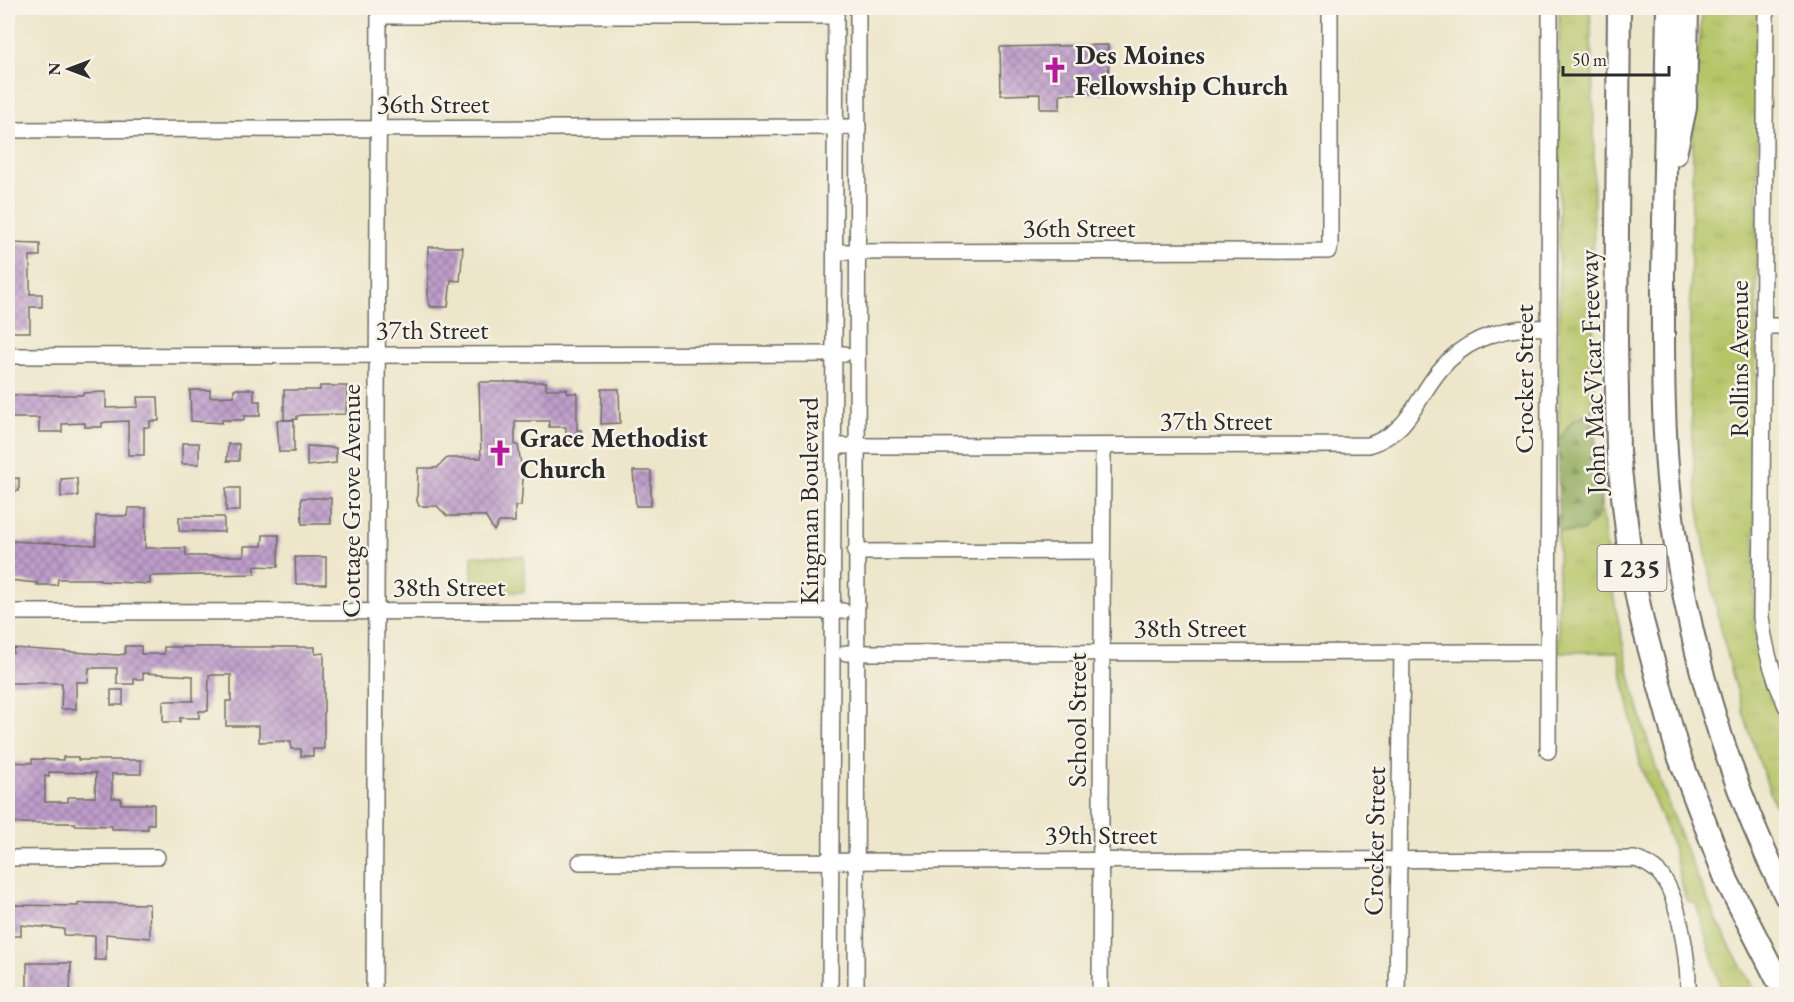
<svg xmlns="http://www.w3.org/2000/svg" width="1794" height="1002" viewBox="0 0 1794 1002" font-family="'EB Garamond',serif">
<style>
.grass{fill:url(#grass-tufts);stroke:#70784a;stroke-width:1.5}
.forest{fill:url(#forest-firs);stroke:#5e6a44;stroke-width:1.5}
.park{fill:#b5c568;stroke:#70784a;stroke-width:1.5}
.building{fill:url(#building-cross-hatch);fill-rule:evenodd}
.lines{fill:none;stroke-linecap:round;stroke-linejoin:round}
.minor-casing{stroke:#6f6c63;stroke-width:18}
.highway-casing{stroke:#6f6c63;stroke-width:26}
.minor{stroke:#fff;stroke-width:15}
.highway{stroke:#fff;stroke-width:22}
.labels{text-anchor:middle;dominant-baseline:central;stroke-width:5;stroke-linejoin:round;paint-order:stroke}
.shield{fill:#f7f3e8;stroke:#686764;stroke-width:1.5}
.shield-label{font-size:26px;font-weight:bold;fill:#2b2b2b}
.poi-label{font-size:27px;font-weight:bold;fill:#2b2b2b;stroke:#f7f3e8;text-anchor:start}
.street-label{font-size:27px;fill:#2b2b2b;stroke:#f7f3e8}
</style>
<defs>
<pattern id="grass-tufts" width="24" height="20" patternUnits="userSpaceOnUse" patternTransform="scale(1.5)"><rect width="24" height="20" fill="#b5c568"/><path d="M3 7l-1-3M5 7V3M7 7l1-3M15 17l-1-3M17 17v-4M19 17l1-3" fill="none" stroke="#9ca95a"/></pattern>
<pattern id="forest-firs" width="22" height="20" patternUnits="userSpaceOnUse" patternTransform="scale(1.5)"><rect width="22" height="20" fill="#90aa5c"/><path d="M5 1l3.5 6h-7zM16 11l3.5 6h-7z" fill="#768b4c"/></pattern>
<pattern id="building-cross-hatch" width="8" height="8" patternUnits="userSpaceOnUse" patternTransform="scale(1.5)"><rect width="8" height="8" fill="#be9dca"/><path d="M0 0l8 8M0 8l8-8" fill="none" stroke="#9b80a4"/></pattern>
</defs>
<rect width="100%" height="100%" fill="#f7f3e8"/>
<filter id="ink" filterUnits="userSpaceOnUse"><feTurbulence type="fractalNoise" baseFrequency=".0167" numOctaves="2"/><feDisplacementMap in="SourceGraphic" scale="12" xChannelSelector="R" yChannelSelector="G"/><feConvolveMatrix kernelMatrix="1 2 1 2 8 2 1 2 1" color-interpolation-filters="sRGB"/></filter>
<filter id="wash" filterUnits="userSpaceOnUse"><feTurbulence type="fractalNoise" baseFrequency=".008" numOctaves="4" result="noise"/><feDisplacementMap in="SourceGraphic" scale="24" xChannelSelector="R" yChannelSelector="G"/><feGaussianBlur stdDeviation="1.35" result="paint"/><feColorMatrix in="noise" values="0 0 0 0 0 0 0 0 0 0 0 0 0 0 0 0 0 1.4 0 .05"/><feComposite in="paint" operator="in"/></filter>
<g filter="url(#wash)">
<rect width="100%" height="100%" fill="#ede6ca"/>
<g class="grass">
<polygon points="1559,8 1590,8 1594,119 1593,410 1572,421 1559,440"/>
<path d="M1703 8H1759L1754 613 1757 651 1764 672 1786 725V834C1743 727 1713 617 1698 502 1687 418 1690 332 1691 248 1692 167 1693 88 1703 8Z"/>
<path d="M1601 500C1616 667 1671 850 1757 994H1723L1696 904 1686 900 1671 842 1641 768 1618 652H1558V531L1570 533 1596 519Z"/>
</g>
<polygon class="forest" points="1593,410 1601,500 1596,519 1582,531 1558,531 1559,440 1572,421"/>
<rect class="park" x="472" y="556" width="52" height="36"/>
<g id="blocks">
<g class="building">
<polygon points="1108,45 1109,93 1060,94 1060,109 1040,109 1040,94 1001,95 1000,47"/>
<polygon points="8,243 40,244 40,256 30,256 30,294 42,294 42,307 30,307 30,332 8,332"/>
<polygon points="428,247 463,247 460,281 451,280 448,307 431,307 428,301"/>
<polygon points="479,382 546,382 546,389 567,389 567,393 577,393 577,430 581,430 581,445 566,445 566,427 549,427 549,421 515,421 515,445 518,445 523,478 521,506 515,506 515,522 499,522 494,531 485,516 447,516 437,506 419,506 417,501 418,468 437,468 447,458 481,458"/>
<polygon points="320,386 347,386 346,414 302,415 297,416 297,419 284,420 284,390 320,390"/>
<polygon points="234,389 254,389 254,401 260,401 260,416 244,416 244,420 222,420 222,423 191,421 190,390 210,390 210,397 234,396"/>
<polygon points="602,389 619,389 620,423 601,424"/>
<polygon points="106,392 106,408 138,407 137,397 158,397 159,421 150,421 150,427 144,427 144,455 128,455 128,421 106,422 102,423 102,427 85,427 85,423 62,424 62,432 39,432 39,418 8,418 8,395 83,395 83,393"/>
<polygon points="277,420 294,420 294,452 279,452"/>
<rect x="182" y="443" width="17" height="21"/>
<polygon points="228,444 239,444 239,461 227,461"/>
<polygon points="307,446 336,448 336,463 307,466"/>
<polygon points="633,471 651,471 651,506 636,506"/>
<polygon points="19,478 19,491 8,491 8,479"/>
<polygon points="77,478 78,496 61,497 61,479"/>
<rect x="226" y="488" width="14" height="23"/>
<polygon points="301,498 331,498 331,524 302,524"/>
<polygon points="128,508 146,508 145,548 186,548 186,556 244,556 244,546 262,546 263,535 279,535 278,567 255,566 255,574 150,576 150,584 100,581 100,579 58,579 57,585 37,585 37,583 9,580 9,541 96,545 96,516 127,516"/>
<polygon points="179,517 224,517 224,532 179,531"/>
<polygon points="295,557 326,557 326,584 296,584"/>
<polygon points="125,646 141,646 141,654 164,654 164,647 315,647 315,654 324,653 324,749 313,749 313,756 301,756 301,749 291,749 291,741 259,742 259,726 226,726 226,701 231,701 231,675 209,675 208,711 199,711 199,718 180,718 180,722 163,722 163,701 193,701 193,676 143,673 143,679 134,679 134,684 117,684 117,668 89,668 88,682 76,682 76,709 61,709 62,683 8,683 8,653 13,653 13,648 118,655 125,654"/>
<rect x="111" y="690" width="12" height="15"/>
<path d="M63 757H78V760H141V774H112V798H121V804H154V824H148V829H112V826L75 825V823H8V762L32 763V759L63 760ZM49 772 96 773 95 797H68V802H45V776L49 777Z"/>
<polygon points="78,903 149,904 150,938 106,934 106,960 95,960 95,936 64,935 64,929 21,925 21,936 8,936 8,905 78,906"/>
<polygon points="27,963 71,963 70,994 27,994"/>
</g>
</g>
</g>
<g filter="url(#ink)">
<use href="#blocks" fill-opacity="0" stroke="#6f6c63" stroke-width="1.5"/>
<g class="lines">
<g class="minor-casing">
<g id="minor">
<path d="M1766 8 1761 617C1765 650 1773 677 1786 706"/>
<polyline points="379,16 836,16"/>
<polyline points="8,130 858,127"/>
<polyline points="835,252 1328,251 1330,246 1330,8"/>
<polyline points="1764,326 1786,326"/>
<polyline points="8,356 844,354"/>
<path d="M834 446 1369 445C1412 430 1414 401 1440 370 1468 336 1508 326 1549 328"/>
<polyline points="855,552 1102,551"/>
<polyline points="8,612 843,611"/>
<polyline points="846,653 1548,652"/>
<polyline points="1548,751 1550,8"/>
<polyline points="8,858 157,857"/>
<path d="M580 862 1635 859C1644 862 1652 866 1659 873 1680 895 1689 965 1688 994"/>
<polyline points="374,994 379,8"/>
<polyline points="830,994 836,8"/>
<polyline points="856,994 858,8"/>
<polyline points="1100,994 1103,446"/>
<polyline points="1397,994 1402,652"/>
</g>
</g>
<g class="highway-casing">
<g id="highway">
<polyline points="1619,8 1616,339 1618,452 1631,566 1642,621 1678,753 1727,881 1785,994"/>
<path d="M1668 8C1666 97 1664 187 1663 277 1663 351 1662 426 1670 500 1685 636 1725 775 1786 896"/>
<polyline points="1675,154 1685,108 1687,8"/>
</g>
</g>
<use href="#minor" class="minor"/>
<use href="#highway" class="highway"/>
</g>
</g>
<defs>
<g id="church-bare" transform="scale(2.07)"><path d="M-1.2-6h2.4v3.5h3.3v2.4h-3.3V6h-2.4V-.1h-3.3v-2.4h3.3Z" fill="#b5179e" stroke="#f7f3e8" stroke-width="2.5" paint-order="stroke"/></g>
</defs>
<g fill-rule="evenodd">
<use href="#church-bare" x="1055" y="70"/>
<use href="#church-bare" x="500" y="453"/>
</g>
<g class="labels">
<rect class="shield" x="1597.5" y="545" width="69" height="46" rx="4.5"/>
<g class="shield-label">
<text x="1632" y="568">I 235</text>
</g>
<g class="poi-label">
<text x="1075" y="54">Des Moines<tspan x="1075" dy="31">Fellowship Church</tspan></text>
<text x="520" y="437">Grace Methodist<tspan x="520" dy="31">Church</tspan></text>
</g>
<g class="street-label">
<text x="433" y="103">36th Street</text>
<text x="1079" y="227">36th Street</text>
<text x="432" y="329">37th Street</text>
<text transform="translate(1738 359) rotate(-90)">Rollins Avenue</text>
<text transform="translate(1592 372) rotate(-92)">John MacVicar Freeway</text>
<text transform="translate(1523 379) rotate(-90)">Crocker Street</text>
<text x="1216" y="420">37th Street</text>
<text transform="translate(350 501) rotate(-90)">Cottage Grove Avenue</text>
<text transform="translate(808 501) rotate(-90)">Kingman Boulevard</text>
<text x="449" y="586">38th Street</text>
<text x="1190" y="627">38th Street</text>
<text transform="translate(1076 720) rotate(-90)">School Street</text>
<text x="1101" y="834">39th Street</text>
<text transform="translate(1374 841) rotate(-89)">Crocker Street</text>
</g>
</g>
<rect width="1794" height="1002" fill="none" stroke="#f7f3e8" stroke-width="30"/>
<g transform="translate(69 69) rotate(270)" stroke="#f7f3e8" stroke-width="4.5" paint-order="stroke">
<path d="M0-4.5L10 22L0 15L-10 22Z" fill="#2b2b2b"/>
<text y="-9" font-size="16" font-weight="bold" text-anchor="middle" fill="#2b2b2b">N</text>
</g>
<path d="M1563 66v9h106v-9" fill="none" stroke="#2b2b2b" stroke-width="3"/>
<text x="1572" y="66" font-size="18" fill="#2b2b2b" stroke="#f7f3e8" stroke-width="4.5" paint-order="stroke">50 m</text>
</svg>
